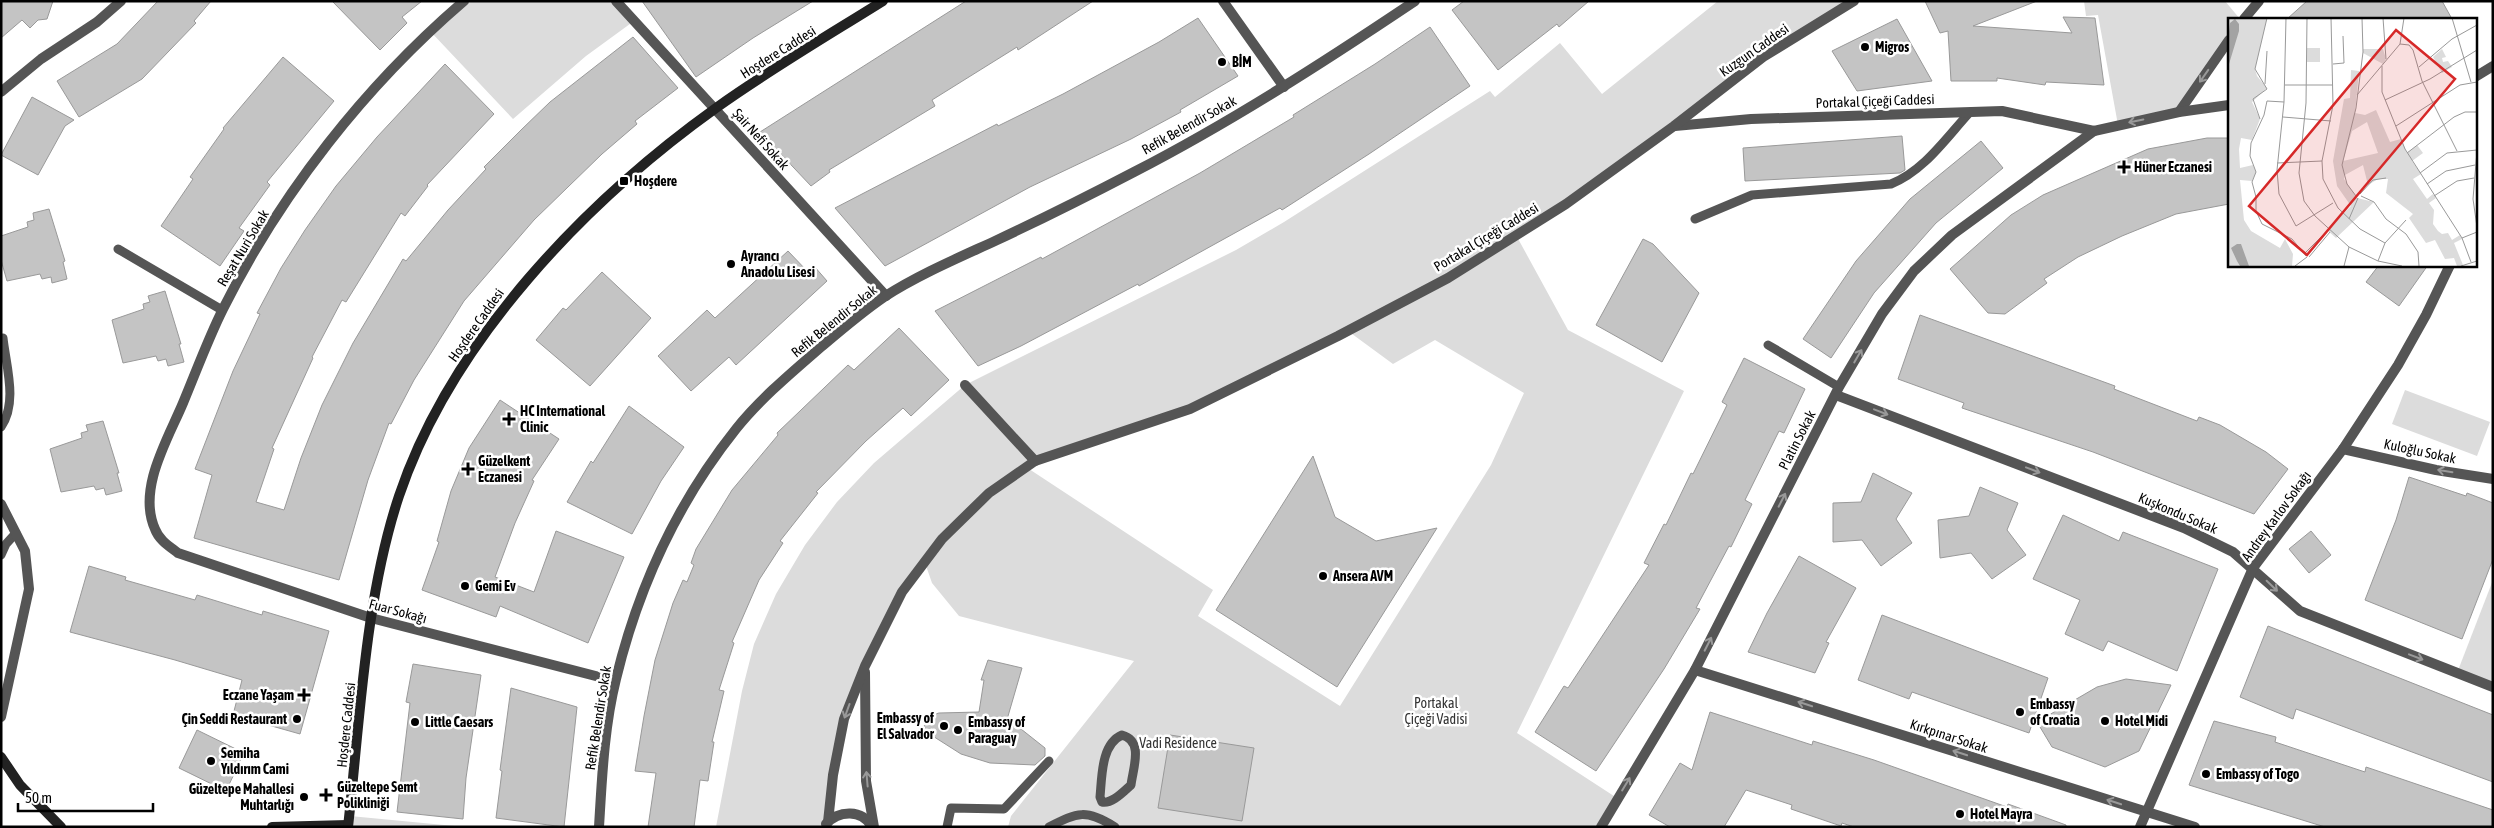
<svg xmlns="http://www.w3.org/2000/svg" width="2494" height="828" viewBox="0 0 2494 828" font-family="'Asap Condensed',sans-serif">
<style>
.green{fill:#dcdcdc;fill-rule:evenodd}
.building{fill:#c4c4c4;stroke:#999}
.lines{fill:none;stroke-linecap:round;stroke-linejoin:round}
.lane{stroke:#555;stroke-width:9}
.street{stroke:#555;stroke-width:10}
.secondary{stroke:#222;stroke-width:10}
.oneway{stroke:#999}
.poi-dot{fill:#000;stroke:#fff;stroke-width:2}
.labels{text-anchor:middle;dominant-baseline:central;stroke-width:5;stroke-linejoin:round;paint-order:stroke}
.poi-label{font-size:14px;font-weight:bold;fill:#000;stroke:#fff;text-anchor:start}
.street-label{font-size:14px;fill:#000;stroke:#fff}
.park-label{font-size:14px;fill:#333;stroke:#fff}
.inset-road{fill:none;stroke:#999;stroke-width:1}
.view{fill:#d62828;fill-opacity:0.15;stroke:#d62828;stroke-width:2.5}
.inset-edge{fill:none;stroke:#000;stroke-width:2.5}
</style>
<rect width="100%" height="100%" fill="#fff"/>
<g class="green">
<polygon points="464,1 616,1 634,21 586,56 513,119 430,31"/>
<path d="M1718 1H1854L1763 57 1516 235 1568 330 1684 391 1517 733 1617 798 1601 827H1008L1011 816 1134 661 959 616 932 583 924 560 854 693 825 827H716L742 691 754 644 776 594 805 545 837 502 874 463 965 385 1236 250 1284 222 1490 91 1495 97 1560 43 1602 94ZM1348 331 1393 364 1435 340 1524 393 1491 465 1340 706 1198 616 1213 590 1026 467 1190 409Z"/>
<polygon points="2084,1 2225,1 2240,19 2229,19 2229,40 2179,112 2118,125 2098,15 2086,16"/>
<polygon points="2405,390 2490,422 2477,456 2392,424"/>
<polygon points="2493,580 2493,687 2457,673"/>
<polygon points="350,816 465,827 348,827"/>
</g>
<g class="building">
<polygon points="1,1 53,1 47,19 38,20 30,28 22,20 1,38"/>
<polygon points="158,1 211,1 194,21 196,23 142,79 79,117 57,81 117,44"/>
<polygon points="332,1 422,1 402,17 407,23 380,50"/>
<polygon points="642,1 813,1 753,38 696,77"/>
<polygon points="966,1 1093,1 1018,50 1017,47 932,100 935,106 829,170 830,172 811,186 760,132"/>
<polygon points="1464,1 1589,1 1559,27 1557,24 1498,70 1452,10"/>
<polygon points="1925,1 2037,1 1973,26 2072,33 2063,17 2095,18 2104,85 2046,82 2045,85 1997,78 1997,81 1951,81 1948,31 1940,33"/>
<polygon points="2307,1 2442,1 2452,19 2287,19"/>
<polygon points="1198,18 1238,76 1180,110 1181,112 1131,139 1030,187 885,266 835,208 997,124 998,126 1063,94 1159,42"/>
<polygon points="1897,19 1932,81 1857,91 1832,51"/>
<polygon points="1430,27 1470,86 1369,154 1282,210 1280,208 1139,286 1138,284 1021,346 978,366 935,311 1041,257 1042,259 1200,173 1294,117 1293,115 1375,64"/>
<polygon points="633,37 678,88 635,121 637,124 602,154 534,220 464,301 414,380 391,424 389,423 368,480 339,580 194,538 212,475 195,469 233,371 260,314 257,313 281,268 305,230 336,186 377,137 445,64 494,114 427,185 428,186 405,216 401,213 346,302 342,300 312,357 313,358 272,448 274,449 256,502 284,510 301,458 322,405 353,343 403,259 406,261 448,210 486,169 484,167 521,130 550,102"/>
<polygon points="283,57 334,101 267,182 270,185 239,228 244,231 220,266 161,226 193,179 190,177 224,129 223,128"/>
<polygon points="32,97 74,120 65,126 38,175 1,155"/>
<polygon points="1902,136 1905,170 1900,173 1745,181 1743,148"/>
<polygon points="2207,138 2229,138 2229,204 2176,214 2122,236 2078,257 2044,279 2047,283 2005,314 1988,313 1950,269 2011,215 2043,195 2148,149"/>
<polygon points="1981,141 2003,168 1936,223 1874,293 1831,358 1803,339 1856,261 1910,199"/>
<polygon points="49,209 65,261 63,262 67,279 52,283 51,277 42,279 40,274 7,281 1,260 1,236 28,227 27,222 34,220 33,213"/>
<polygon points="1643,239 1653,244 1699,293 1662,362 1596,325"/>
<polygon points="788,251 808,272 814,266 827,281 736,365 729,357 691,391 658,356 707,310 715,318"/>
<polygon points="2379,265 2428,265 2399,306 2366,282"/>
<polygon points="602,272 651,318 590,386 536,340 563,308 566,310"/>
<polygon points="165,291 181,344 179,344 184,362 168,366 166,359 158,361 156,356 123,363 112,320 144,309 143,304 150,302 148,296"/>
<polygon points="1920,315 2115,386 2114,389 2197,421 2199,417 2220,425 2266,452 2288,469 2254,514 2093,452 1962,408 1964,403 1898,379"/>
<polygon points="899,328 949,380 911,416 903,408 866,441 816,492 818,493 780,541 783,543 759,580 732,642 734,643 719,690 724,691 712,742 714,742 708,781 700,780 694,827 648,827 656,773 635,771 644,716 655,660 673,603 683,580 687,582 694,565 691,563 696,549 732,490 778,435 777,433 848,365 854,370"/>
<polygon points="1744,358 1805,389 1784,433 1779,431 1745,500 1752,504 1731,547 1729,546 1696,608 1700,609 1664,669 1596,771 1535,732 1564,686 1568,688 1649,565 1644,563 1664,524 1666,525 1691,473 1693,474 1727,405 1722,402"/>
<polygon points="500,400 559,439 532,480 534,481 515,523 495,577 534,592 556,531 624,557 588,643 500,606 496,617 422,590 439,542 437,541 451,491 469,448"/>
<polygon points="629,406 684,447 661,481 632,534 567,502 591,461 593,463"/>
<polygon points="103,421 119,473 117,473 122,491 106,495 104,488 96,490 94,486 61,492 50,449 82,438 81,433 88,431 86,425"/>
<polygon points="1313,456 1335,517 1376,541 1437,528 1337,687 1216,610"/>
<polygon points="1873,473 1912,493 1896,519 1912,543 1881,566 1862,540 1833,542 1833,503 1861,502"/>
<polygon points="2409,477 2466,496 2467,493 2493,503 2493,559 2462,639 2365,600 2396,520"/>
<polygon points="1980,487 2018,503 2007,530 2026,555 1992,579 1971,553 1940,558 1938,520 1969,516"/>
<polygon points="2063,515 2119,541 2123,532 2218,569 2177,671 2108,641 2103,651 2065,634 2080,600 2033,579"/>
<polygon points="2311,531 2331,555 2309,573 2289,549"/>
<polygon points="1799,556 1856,588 1826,642 1829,643 1815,673 1748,652 1767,613"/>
<polygon points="89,566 126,577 125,580 195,600 197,595 262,615 263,611 329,631 300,734 233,715 242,680 175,660 70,632"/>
<polygon points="1882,615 2048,678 2029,733 1912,692 1909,699 1858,680"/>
<polygon points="2268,626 2493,715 2493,782 2296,709 2293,719 2240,697"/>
<polygon points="988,660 1022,668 1006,723 1021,729 1045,748 1045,756 1035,765 990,763 961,754 928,733 924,726 932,715 939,713 979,712 984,680 981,680"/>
<polygon points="413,664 481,675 466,778 463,819 397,812 410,703 406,702"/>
<polygon points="2126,679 2171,685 2139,751 2105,767 2052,747 2037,722 2097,687"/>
<polygon points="511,688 577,707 564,827 496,818 502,771 500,770"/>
<polygon points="1710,712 1812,745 1813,741 1874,760 2007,807 2008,804 2066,825 2066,827 1854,827 1842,823 1841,826 1791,809 1792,805 1746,790 1724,827 1670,827 1649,815 1680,763 1692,770"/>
<polygon points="2214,721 2276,737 2275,742 2365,772 2366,767 2493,810 2493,827 2325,827 2189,785"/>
<polygon points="197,730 244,753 226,791 179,768"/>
<polygon points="1170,735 1254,748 1242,821 1158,808"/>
</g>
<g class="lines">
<g class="lane">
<path d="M1695 219 1752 195 1891 184C1924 171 1946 138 1970 112"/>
<polyline points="118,249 222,310"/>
<polyline points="1768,345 1839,387"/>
<path d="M1 427C18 402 6 366 3 338"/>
<polyline points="1,555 6,544 16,533"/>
<path d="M1122 735C1144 741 1133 768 1131 785 1123 792 1112 804 1102 802L1100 797C1102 777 1101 744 1122 735Z"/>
<polyline points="947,827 951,808 1004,809 1049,761"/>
<path d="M1049 827C1078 812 1086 809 1115 827"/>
</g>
<g class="street">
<path d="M464 1C365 86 281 193 223 309 208 339 196 372 183 403 168 439 137 489 155 529 159 540 169 546 178 553L371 618 615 681"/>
<polyline points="616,1 886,296"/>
<polyline points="1223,1 1284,87"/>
<polyline points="2244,19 2259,1"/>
<polyline points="2475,77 2493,66"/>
<polyline points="1,92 41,59 97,22 121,1"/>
<polyline points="2179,112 2229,40"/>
<polyline points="1675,126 1751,119 2002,111 2094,131 2179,112 2229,105"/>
<polyline points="965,385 1035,461"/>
<polyline points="1836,395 2184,528 2233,552 2300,611 2493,687"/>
<polyline points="2343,449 2436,470 2493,479"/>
<polyline points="1,504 25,551 29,589 1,717"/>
<polyline points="1695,670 2195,827"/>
<polyline points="865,672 866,781 874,827"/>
<polyline points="828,822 833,775 844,719 865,666 902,592 942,539 989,493 1035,461 1190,409 1338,336 1448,278 1566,204 1674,126 1763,57 1854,1"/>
<path d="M826 824C839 810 862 809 872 827"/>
<path d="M599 827C602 778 604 727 616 679 638 588 677 503 736 429 760 399 791 373 821 347 841 330 862 312 884 297 918 275 958 258 995 241 1042 219 1088 196 1134 172 1231 122 1324 62 1415 1"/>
<polyline points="1601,827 1695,670 1839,387 1882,314 1914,271 1952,235 2094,131"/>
<polyline points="2140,827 2253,568 2343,449 2398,365 2426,315 2450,265"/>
</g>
<g class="secondary">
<polyline points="1,757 20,785 61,827"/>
<polyline points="272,827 348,825"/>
<path d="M348 827C360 720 365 598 399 496 451 341 585 202 716 108 769 70 827 36 883 1"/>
</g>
</g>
<defs><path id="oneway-shaft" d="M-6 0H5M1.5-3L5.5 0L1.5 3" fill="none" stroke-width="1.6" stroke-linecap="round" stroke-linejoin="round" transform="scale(1.25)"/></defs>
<g class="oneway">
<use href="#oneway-shaft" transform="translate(2204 76) rotate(125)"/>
<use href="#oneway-shaft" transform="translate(2136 121) rotate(168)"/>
<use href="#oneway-shaft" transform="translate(1858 356) rotate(-60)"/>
<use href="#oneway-shaft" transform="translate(1881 412) rotate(21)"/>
<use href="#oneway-shaft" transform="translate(2033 470) rotate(21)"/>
<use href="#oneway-shaft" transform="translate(2445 471) rotate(-171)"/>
<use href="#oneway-shaft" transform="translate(1782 500) rotate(-63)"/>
<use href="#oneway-shaft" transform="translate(2272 586) rotate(44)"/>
<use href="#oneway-shaft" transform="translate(1708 644) rotate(-63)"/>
<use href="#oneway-shaft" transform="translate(2416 657) rotate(21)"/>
<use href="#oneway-shaft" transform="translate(1805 704) rotate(-162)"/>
<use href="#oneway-shaft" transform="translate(847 711) rotate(110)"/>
<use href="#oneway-shaft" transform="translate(1960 753) rotate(-162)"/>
<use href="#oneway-shaft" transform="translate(867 779) rotate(-95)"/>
<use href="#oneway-shaft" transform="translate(1626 784) rotate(-59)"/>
<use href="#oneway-shaft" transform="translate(2114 802) rotate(-162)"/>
</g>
<g class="poi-dot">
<circle cx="1865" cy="47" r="5"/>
<circle cx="1222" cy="62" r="5"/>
<path d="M2121.5 159.5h5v5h5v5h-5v5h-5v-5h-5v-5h5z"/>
<rect x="619" y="176" width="10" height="10" rx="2.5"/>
<circle cx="731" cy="264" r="5"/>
<path d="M506.5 411.5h5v5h5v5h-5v5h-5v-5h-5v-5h5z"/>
<path d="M465.5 461.5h5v5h5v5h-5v5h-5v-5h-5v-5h5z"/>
<circle cx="1323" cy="576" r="5"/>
<circle cx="465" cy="586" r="5"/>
<path d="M301.5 687.5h5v5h5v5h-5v5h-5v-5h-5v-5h5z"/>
<circle cx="2020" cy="712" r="5"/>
<circle cx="297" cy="719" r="5"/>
<circle cx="2105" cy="721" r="5"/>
<circle cx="415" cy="722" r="5"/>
<circle cx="944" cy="726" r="5"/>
<circle cx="958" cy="730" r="5"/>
<circle cx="211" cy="761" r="5"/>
<circle cx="2206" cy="774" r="5"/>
<path d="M323.5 787.5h5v5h5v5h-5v5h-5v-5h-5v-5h5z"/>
<circle cx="304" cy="797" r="5"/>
<circle cx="1960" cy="814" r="5"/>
</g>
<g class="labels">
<g class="poi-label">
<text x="1875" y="47">Migros</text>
<text x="1232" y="62">BİM</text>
<text x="2134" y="167">Hüner Eczanesi</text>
<text x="634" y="181">Hoşdere</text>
<text x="741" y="256">Ayrancı<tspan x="741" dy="16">Anadolu Lisesi</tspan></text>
<text x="520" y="411">HC International<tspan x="520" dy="16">Clinic</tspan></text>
<text x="478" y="461">Güzelkent<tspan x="478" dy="16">Eczanesi</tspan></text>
<text x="1333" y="576">Ansera AVM</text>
<text x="475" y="586">Gemi Ev</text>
<text x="294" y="695" text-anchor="end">Eczane Yaşam</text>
<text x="2030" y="704">Embassy<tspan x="2030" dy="16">of Croatia</tspan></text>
<text x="934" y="718" text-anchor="end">Embassy of<tspan x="934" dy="16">El Salvador</tspan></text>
<text x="287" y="719" text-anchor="end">Çin Seddi Restaurant</text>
<text x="2115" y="721">Hotel Midi</text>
<text x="425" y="722">Little Caesars</text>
<text x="968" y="722">Embassy of<tspan x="968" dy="16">Paraguay</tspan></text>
<text x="221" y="753">Semiha<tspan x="221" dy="16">Yıldırım Cami</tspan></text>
<text x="2216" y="774">Embassy of Togo</text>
<text x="337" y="787">Güzeltepe Semt<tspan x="337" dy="16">Polikliniği</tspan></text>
<text x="294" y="789" text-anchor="end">Güzeltepe Mahallesi<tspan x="294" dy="16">Muhtarlığı</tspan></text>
<text x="1970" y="814">Hotel Mayra</text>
</g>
<g class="street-label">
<text transform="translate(1754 50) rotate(-35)">Kuzgun Caddesi</text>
<text transform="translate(778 52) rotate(-32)">Hoşdere Caddesi</text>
<text transform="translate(1875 101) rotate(-2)">Portakal Çiçeği Caddesi</text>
<text transform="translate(1189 125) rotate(-29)">Refik Belendir Sokak</text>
<text transform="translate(761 139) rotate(48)">Şair Nefi Sokak</text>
<text transform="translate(1486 237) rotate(-31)">Portakal Çiçeği Caddesi</text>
<text transform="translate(243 248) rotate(-59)">Reşat Nuri Sokak</text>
<text transform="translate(834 321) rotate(-39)">Refik Belendir Sokak</text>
<text transform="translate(476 325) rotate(-55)">Hoşdere Caddesi</text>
<text transform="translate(1797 440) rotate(-63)">Platin Sokak</text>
<text transform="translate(2420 451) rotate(12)">Kuloğlu Sokak</text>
<text transform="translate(2178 513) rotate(23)">Kuşkondu Sokak</text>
<text transform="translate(2276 516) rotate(-54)">Andrey Karlov Sokağı</text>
<text transform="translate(398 611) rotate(15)">Fuar Sokağı</text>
<text transform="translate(598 718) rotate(-81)">Refik Belendir Sokak</text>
<text transform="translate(346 725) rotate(-84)">Hoşdere Caddesi</text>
<text transform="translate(1949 736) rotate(18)">Kırkpınar Sokak</text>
</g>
<g class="park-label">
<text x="1436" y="703">Portakal<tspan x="1436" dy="16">Çiçeği Vadisi</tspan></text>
<text x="1178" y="743">Vadi Residence</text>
</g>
</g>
<g transform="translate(2228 18)">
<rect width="249" height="249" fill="#fff"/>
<path d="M0 0H39L27 51 29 58 39 70 24 84 32 101 24 122 13 120 11 131 12 150 25 147 28 154 24 163 12 162 16 202 23 213 52 230 57 221 65 236 64 248H0ZM79 30H92V44H79ZM135 31H155L158 41 155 46 135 35ZM214 31 218 39 214 40 215 44 220 43 224 49 214 55 205 39ZM123 52 131 53 127 95 137 97 148 92 162 124 173 121 179 135 189 127 195 135 184 143 193 156 185 161 199 181 205 176 208 180 201 185 206 192 205 206 210 213 214 216 220 215 224 222 232 217 234 221 226 225 235 247 233 248H229L226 240 217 241 207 222 198 225 181 200 185 196 158 175 160 161H150L140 167 135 147 117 157 116 161 129 180 146 184 108 220 99 212 123 188 109 168 105 143 116 81 122 80ZM139 104 150 135 115 143 124 113Z" fill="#dcdcdc" fill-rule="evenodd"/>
<path d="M7 1 11 6V13L1 46V14L2 5ZM9 226H13L21 248H12L9 243 3 230Z" fill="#a3a3a3"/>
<path class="inset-road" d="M58 0 56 84 49 152 51 176 68 208 105 185M79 0 78 85 71 155 76 183 87 198 121 229 150 243 174 248M103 0 105 87 94 143 95 161 110 190 132 211 157 225M155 0 158 41M224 0 243 64M172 26 181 27 185 32 194 63 229 133M172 26 176 0M105 46 116 45 115 18M154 48V74L177 131 234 220 243 244M191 49 224 21 249 7M37 66 39 33M57 67H105M129 77 172 26M157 82 202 61 249 32M56 84 39 83 36 97 23 125 22 138 28 154 24 164 28 179V193L34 206 64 221 78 238M55 99 103 103M32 101 25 81 39 71 27 51 39 0M168 108 232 67 249 64M249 133 245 181 249 209M179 135 226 99 237 94H249M49 145 94 143M192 155 219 135 249 132M199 166 218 153 247 147M132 176 145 162 158 160M128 178 119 166 114 147 128 90 135 34 134 0M133 178 146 184 158 201 178 216 190 234 191 248M206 178 229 163 246 160M121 201 130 180M234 220 249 214M77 235 100 212M81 239 102 214M150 243 157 225 178 202M67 248 79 239M116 248 121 229M233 248 249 243"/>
<path class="view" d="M168 12 227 61 79 237 21 188Z"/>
<rect width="249" height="249" class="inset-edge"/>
</g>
<rect width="2494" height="828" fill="none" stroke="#000000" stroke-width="5"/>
<path d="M18 803v8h135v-8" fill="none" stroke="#000000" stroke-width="2.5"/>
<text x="25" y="803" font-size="15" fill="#000000" stroke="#ffffff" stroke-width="4" paint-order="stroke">50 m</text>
</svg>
